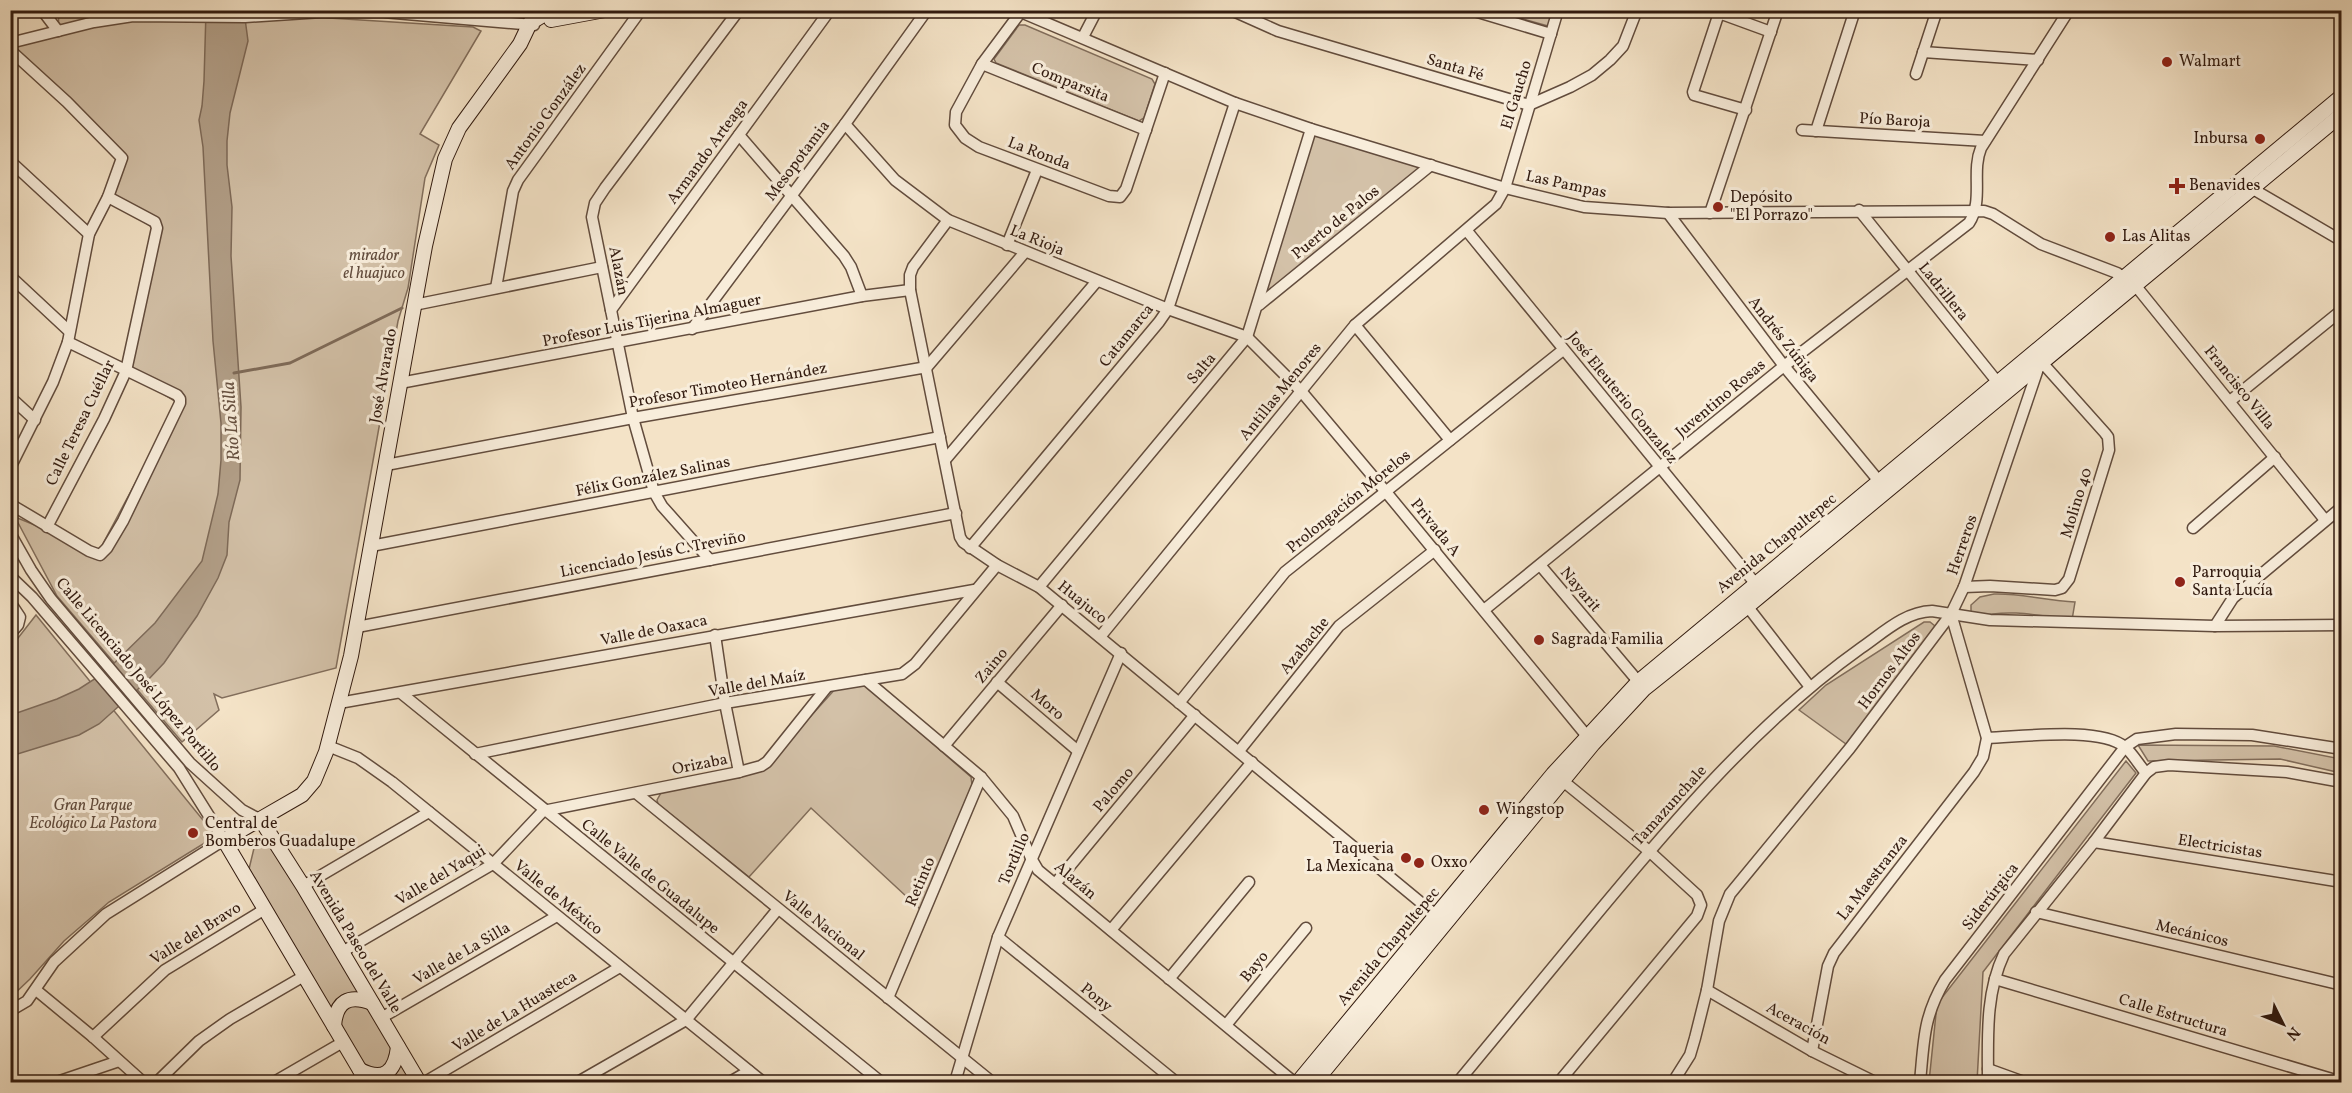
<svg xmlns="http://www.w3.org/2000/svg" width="2352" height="1093" viewBox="0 0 2352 1093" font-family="Vollkorn,serif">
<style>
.green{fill:#d3c1a8;stroke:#826e5c;stroke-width:1.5}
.water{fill:#b29f88;stroke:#7e6a58;stroke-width:1.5}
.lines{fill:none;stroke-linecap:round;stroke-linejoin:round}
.stream{stroke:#7e6a58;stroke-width:3}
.street-casing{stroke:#624c3d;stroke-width:13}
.secondary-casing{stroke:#311a0f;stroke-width:16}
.street{stroke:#f8eddb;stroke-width:10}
.secondary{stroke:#f8eddb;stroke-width:14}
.poi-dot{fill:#8f2418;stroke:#f8eddb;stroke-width:2}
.labels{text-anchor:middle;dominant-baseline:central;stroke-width:6;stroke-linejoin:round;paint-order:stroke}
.poi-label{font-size:16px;fill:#311a0f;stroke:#f8eddb;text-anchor:start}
.street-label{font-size:16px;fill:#311a0f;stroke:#f8eddb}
.park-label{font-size:16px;font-style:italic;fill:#624c3d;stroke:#f8eddb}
.water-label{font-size:18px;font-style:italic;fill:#654f3f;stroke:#f8eddb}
</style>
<rect width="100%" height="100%" fill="#f4e3c7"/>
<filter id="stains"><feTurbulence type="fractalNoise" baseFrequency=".00333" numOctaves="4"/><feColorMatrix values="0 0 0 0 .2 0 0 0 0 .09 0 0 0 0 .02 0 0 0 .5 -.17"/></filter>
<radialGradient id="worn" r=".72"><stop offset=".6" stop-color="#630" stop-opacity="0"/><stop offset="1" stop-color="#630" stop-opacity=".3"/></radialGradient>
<g class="green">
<polygon points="59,10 289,10 297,16 473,27 481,31 420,134 439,145 425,178 408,288 398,321 336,668 222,698 214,694 219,710 182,742 57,596 15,517 99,551 178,403 126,371 156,230 110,199 120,157 10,43 58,33"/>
<polygon points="1495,11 1553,11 1548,26"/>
<polygon points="1019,25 1025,25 1152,79 1155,84 1144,118 1139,121 996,63 994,59"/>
<polygon points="1311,129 1431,165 1259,305"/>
<path d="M1994 594C2022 593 2047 601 2075 602L2072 620C2041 616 2009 608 1978 617L1971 613V605L1980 597Z"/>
<polygon points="36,615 216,836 109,902 64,941 30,979 11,997 11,647"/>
<polygon points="1924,622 1930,622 1935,626 1931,640 1846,744 1799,710 1826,685"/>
<polygon points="864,684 971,777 972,785 921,910 811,808 749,877 658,804 657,800 661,793 764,768 837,687"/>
<polygon points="2138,745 2274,746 2341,759 2341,773 2280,759 2148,761"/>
<polygon points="2126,761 2136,773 1983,972 1977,1082 1929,1082 1937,1004"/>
<polygon points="264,840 270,842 412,1082 374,1082 249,869 255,844"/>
</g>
<polygon class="water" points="206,11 244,11 248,41 230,113 227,141 227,165 232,207 231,256 241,407 240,480 229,522 227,555 218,578 197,616 164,663 147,681 99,724 79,735 11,756 11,715 57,699 79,689 104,673 155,623 202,561 218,494 221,460 221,423 213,341 203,147 199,120 202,106 204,81"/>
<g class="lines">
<polyline class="stream" points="234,373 290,363 402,308"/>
<g class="street-casing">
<g id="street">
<polyline points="42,10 58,31"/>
<polyline points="1016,10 1235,103 1311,129 1505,188 1584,207 1668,213 1984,211 1993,214 2041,244 2117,273 2135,285 2325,520"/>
<polyline points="1231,10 1278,31 1529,105 1570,87 1592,75 1610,60 1623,46 1637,10"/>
<polyline points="1471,10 1551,34"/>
<polyline points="1020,13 982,64 956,112 955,125 965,138 979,147 1109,196 1120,197 1126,189 1165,73"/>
<polyline points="1083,37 1097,10"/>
<polyline points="10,43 94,22 133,16 245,17 322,12 383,12 534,25"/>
<polyline points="10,50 67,102 122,158 108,197 89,234 68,342 53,382 10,468"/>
<polyline points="1923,52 2038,60"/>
<polyline points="982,64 1146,130"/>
<polyline points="1916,74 1937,10"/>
<polyline points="1746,110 1694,95 1693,92 1719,13 1771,32"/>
<polyline points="845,124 895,180 948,220 1168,309 1247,337 1301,391 1386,492 1591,741"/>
<polyline points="1802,130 1985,141"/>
<polyline points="1816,131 1855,10"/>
<polyline points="739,135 844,256 851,267 862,296"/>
<polyline points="10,161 89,234"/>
<polyline points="2246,185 2342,241"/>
<polyline points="1859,210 2003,389"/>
<polyline points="1668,213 1784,366 1883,486"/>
<polyline points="1710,213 1778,10"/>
<polyline points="948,220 913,267 910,275 910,290 960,537 963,542 997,565 1039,587 1442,920"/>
<polyline points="1467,231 1759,588"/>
<polyline points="1007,245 1037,170"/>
<polyline points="10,276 69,331"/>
<polyline points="496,288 513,191 518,180 641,10"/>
<polyline points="414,305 602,267"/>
<polyline points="1259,305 1431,165"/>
<polyline points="611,310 830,10"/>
<polyline points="1355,325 1450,440"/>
<polyline points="692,329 845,124 927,10"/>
<polyline points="400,383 862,296 910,290"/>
<polyline points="10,397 35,420"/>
<polyline points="2230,401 2342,310"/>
<polyline points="945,460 1097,281"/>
<polyline points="386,465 633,418 927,367 1025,252"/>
<polyline points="10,504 89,551 100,555 107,548 123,521 180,403 180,399 177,395 68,342"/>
<polyline points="47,527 104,419 126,371 157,228 155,222 108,197"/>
<polyline points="2193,528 2275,457"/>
<polyline points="10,533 31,570 51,599 190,763 242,810 261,820"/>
<polyline points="371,546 940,437"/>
<polyline points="970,548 1159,322 1168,309 1235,103"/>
<polyline points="710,560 662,506 654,492 633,418 592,217 595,203 605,188 739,10"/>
<polyline points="1540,565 1642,686"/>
<polyline points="10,576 32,597 179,768 224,840 106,914 54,962 27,1001 10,1011"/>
<polyline points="1039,587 1247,337 1311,129"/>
<polyline points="1964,587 1990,586 2055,590 2062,588 2069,579 2109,450 2108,437 2105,433 2038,358"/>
<polyline points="10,602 20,617 18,625 10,634"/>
<polyline points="1744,602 1810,687"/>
<path d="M1484 610 1784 366 1969 223C1984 200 1971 172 1981 148L2069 10"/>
<polyline points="2215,626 2233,598 2342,507"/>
<polyline points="357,627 956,513"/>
<polyline points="715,635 725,703 739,772"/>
<polyline points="1100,637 1355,325 1496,204 1505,188 1558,10"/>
<polyline points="866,680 981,777 1013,816 1031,858 1038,870 1294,1082"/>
<polyline points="997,682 1078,751"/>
<polyline points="401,693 881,1082"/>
<polyline points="339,703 974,590"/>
<polyline points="1179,703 1285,572 1563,350"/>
<path d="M1987 738C2021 737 2100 726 2125 747 2133 754 2139 765 2146 773"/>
<polyline points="328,746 358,758 392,782 763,1082"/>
<polyline points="944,746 1062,605"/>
<polyline points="1239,751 1339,626 1435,550"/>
<polyline points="475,754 725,703 902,674 915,664 997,565"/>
<polyline points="1558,777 1649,851 1697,895 1701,905 1697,916 1559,1082"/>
<polyline points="636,793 992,1082"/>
<polyline points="2094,842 2342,882"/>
<polyline points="1055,884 1195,715"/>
<polyline points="303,886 429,812"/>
<polyline points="2036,912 2342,985"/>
<polyline points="1111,930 1252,762"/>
<polyline points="998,937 1176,1082"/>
<polyline points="342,952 493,864 543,811 739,772 761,766 767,762 827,687"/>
<polyline points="1169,979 1249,882"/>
<polyline points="1995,979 2342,1082"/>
<polyline points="36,990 93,1037 143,1082"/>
<polyline points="1707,990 1812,1051 1875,1082"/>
<polyline points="888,998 981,777"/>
<polyline points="381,1018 557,916"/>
<polyline points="1226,1025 1306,928"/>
<polyline points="93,1037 165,970 265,909"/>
<polyline points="1812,1051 1828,966 1834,953 1974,772 1983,757 1987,738 1951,614 1964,587 2040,363"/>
<polyline points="1988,1069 2024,1082"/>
<polyline points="57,1082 119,1061"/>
<polyline points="157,1082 199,1041 230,1019 304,976"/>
<polyline points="274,1082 343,1042"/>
<polyline points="425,1082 620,967"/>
<polyline points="578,1082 686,1020 778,909"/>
<polyline points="730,1082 749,1071"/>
<polyline points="955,1082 998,937 1121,653"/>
<path d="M1458 1082C1502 1028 1547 975 1591 921 1673 822 1756 723 1861 648 1883 633 1904 612 1932 611L1990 620 2215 626 2342 625"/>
<polyline points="1673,1082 1690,1055 1695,1038 1707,990 1719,921 1730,894 1850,748 1951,614"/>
<path d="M1920 1082C1924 1041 1923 1017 1945 980L2125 747 2137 739 2176 734 2252 735 2342 749"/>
<path d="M1988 1082C1988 1039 1985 994 2004 954L2094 842 2146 773 2154 767 2169 765 2287 772 2342 782"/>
</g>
</g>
<g class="secondary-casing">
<g id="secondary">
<polyline points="551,20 605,10"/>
<polyline points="261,820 303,886 419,1082"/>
<path d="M334 1026C336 1001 349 994 372 1003"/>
<path d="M360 1070C384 1082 395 1072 398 1047"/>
<polyline points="367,1082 224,840 302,795 314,781 326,752 351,656 425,246 445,159 459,128 520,44 530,23 545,14 562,10"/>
<polyline points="1298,1082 1553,774 1638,682 2342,96"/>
<polyline points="1315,1082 1593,744 1644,689 1748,606 2342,114"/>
</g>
</g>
<use href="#street" class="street"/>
<use href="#secondary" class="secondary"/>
</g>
<g class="poi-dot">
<circle cx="2167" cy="62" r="6"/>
<circle cx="2260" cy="139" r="6"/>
<path d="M2174 177h6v6h6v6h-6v6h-6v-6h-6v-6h6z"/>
<circle cx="1718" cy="207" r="6"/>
<circle cx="2110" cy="237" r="6"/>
<circle cx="2180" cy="582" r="6"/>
<circle cx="1539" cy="640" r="6"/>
<circle cx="1484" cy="810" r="6"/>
<circle cx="193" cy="833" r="6"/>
<circle cx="1406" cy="858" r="6"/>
<circle cx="1419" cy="863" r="6"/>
</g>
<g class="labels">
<g class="poi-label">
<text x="2179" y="62">Walmart</text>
<text x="2248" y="139" text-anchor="end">Inbursa</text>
<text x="2189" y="186">Benavides</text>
<text x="1730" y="198">Depósito<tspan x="1730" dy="18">"El Porrazo"</tspan></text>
<text x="2122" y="237">Las Alitas</text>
<text x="2192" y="573">Parroquia<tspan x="2192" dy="18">Santa Lucía</tspan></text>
<text x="1551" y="640">Sagrada Familia</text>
<text x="1496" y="810">Wingstop</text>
<text x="205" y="824">Central de<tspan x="205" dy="18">Bomberos Guadalupe</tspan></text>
<text x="1394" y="849" text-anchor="end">Taqueria<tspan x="1394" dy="18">La Mexicana</tspan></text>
<text x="1431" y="863">Oxxo</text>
</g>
<g class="street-label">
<text transform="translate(1455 68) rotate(17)">Santa Fé</text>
<text transform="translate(1070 83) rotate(22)">Comparsita</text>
<text transform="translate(1517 95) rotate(-73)">El Gaucho</text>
<text transform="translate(546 117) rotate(-54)">Antonio González</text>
<text transform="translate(1895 121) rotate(3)">Pío Baroja</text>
<text transform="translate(708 152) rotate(-54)">Armando Arteaga</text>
<text transform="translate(1039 154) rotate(21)">La Ronda</text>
<text transform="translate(798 161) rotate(-53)">Mesopotamia</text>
<text transform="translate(1566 185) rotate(12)">Las Pampas</text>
<text transform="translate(1336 223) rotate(-39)">Puerto de Palos</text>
<text transform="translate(1037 241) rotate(22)">La Rioja</text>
<text transform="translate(618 271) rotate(79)">Alazán</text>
<text transform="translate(1943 292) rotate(51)">Ladrillera</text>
<text transform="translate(652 321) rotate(-11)">Profesor Luis Tijerina Almaguer</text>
<text transform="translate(1127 336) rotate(-51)">Catamarca</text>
<text transform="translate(1783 340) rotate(52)">Andrés Zúñiga</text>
<text transform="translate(1202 369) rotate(-50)">Salta</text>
<text transform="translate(384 376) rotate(-80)">José Alvarado</text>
<text transform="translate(728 386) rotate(-10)">Profesor Timoteo Hernández</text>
<text transform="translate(2239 388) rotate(51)">Francisco Villa</text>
<text transform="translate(1281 392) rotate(-51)">Antillas Menores</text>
<text transform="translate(1622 398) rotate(51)">José Eleuterio Gonzalez</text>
<text transform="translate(1721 399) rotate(-40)">Juventino Rosas</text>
<text transform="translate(81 423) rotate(-64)">Calle Teresa Cuéllar</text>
<text transform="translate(653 477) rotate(-11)">Félix González Salinas</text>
<text transform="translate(1349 502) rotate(-39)">Prolongación Morelos</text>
<text transform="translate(2077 503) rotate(-73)">Molino 40</text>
<text transform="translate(1435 528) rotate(51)">Privada A</text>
<text transform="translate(1777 544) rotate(-39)">Avenida Chapultepec</text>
<text transform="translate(1963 545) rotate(-71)">Herreros</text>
<text transform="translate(653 555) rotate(-11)">Licenciado Jesús C. Treviño</text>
<text transform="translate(1580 590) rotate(50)">Nayarit</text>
<text transform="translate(1082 603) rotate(39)">Huajuco</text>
<text transform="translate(654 631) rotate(-11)">Valle de Oaxaca</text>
<text transform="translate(1305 646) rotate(-51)">Azabache</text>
<text transform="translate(992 666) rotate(-50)">Zaino</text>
<text transform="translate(1890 671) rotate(-53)">Hornos Altos</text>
<text transform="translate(138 675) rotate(50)">Calle Licenciado José López Portillo</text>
<text transform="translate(757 684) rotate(-10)">Valle del Maíz</text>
<text transform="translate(1047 705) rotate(41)">Moro</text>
<text transform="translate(700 765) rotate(-11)">Orizaba</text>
<text transform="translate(1114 790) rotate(-50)">Palomo</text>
<text transform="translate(1670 806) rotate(-48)">Tamazunchale</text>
<text transform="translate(2220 847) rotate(9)">Electricistas</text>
<text transform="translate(1015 859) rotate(-67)">Tordillo</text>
<text transform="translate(441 876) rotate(-31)">Valle del Yaqui</text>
<text transform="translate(650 877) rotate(39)">Calle Valle de Guadalupe</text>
<text transform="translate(1873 878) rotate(-52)">La Maestranza</text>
<text transform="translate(1075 881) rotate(40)">Alazán</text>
<text transform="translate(921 882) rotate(-67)">Retinto</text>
<text transform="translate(1991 897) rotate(-52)">Siderúrgica</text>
<text transform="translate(558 898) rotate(39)">Valle de México</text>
<text transform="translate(823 926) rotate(39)">Valle Nacional</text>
<text transform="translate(196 934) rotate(-32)">Valle del Bravo</text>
<text transform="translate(2192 934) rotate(13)">Mecánicos</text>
<text transform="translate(355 942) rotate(59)">Avenida Paseo del Valle</text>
<text transform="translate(1389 947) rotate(-50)">Avenida Chapultepec</text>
<text transform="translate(462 954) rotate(-30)">Valle de La Silla</text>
<text transform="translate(1255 967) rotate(-51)">Bayo</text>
<text transform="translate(1096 998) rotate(39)">Pony</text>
<text transform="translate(515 1012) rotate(-31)">Valle de La Huasteca</text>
<text transform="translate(2173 1016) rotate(17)">Calle Estructura</text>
<text transform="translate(1798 1024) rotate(29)">Aceración</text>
</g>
<g class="park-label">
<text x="374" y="256">mirador<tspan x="374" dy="18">el huajuco</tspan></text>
<text x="93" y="806">Gran Parque<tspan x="93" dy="18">Ecológico La Pastora</tspan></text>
</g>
<g class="water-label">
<text transform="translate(232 421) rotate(-94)">Río La Silla</text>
</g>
</g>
<rect width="2352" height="1093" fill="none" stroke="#f4e3c7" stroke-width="36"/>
<rect x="12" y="12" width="2328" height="1069" fill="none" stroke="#311a0f" stroke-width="3"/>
<rect x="18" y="18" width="2316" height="1057" fill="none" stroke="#311a0f" stroke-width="1.5"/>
<g transform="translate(2283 1024) rotate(133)" stroke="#f8eddb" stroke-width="4.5" paint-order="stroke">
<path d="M0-4.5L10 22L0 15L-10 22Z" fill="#311a0f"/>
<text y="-9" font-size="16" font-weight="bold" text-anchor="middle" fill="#311a0f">N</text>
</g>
<rect width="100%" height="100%" filter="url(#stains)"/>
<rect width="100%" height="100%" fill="url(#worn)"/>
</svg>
